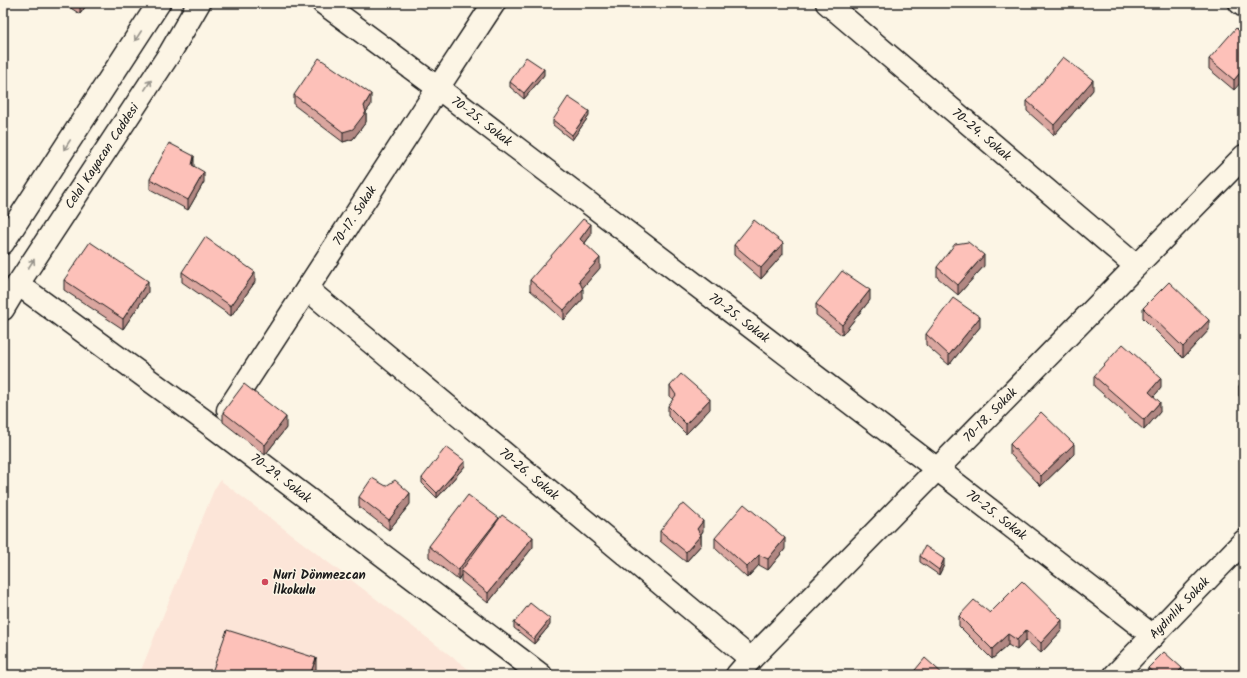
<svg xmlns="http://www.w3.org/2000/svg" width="1247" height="678" viewBox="0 0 1247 678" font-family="Kalam,sans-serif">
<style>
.built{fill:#fce5d8}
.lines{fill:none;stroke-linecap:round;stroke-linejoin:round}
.minor-casing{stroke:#1c1c1c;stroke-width:25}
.tertiary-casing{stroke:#1c1c1c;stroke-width:25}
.minor{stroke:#fcf5e5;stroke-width:22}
.tertiary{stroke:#fcf5e5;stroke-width:22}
.wall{fill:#daa69f;stroke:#1c1c1c}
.shaded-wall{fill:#b18782;stroke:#1c1c1c}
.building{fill:#fdc1b9;stroke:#1c1c1c}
.oneway{stroke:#97938b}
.poi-dot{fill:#d1495b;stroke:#fcf5e5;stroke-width:1.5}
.labels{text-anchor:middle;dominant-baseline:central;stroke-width:3;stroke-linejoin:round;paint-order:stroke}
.street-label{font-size:13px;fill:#1c1c1c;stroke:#fcf5e5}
.poi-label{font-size:13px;font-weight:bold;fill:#1c1c1c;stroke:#fcf5e5;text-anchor:start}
</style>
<rect width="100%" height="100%" fill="#fcf5e5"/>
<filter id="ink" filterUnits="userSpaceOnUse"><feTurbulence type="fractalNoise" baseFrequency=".025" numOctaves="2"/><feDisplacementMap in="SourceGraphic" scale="8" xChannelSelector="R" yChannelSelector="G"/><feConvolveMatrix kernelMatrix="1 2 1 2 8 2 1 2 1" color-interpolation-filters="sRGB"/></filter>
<g filter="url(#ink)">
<polygon class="built" points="220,480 476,675 139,675 214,490"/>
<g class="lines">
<g class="minor-casing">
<g id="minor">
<path id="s1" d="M323 3 438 88 937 469 1153 636"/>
<path id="s2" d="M827 3 1136 266"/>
<polyline points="1240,3 1244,6"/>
<path id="s3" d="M18 284 216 429 541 675"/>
<path id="s4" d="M307 289 751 659"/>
<path id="s5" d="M228 410 438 88 494 3"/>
<path id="s6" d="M737 675 751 659 1244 156"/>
<path id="s7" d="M1115 675 1244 541"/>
</g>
</g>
<g class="tertiary-casing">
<g id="tertiary">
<polyline points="3,243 159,3"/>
<path id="s8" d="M3 309 18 284 170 53 199 3"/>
</g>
</g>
<use href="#minor" class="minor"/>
<use href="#tertiary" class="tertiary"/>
</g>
<g class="wall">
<polygon points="63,3 88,3 80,14"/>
<polygon points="1244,35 1234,90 1209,69 1209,59"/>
<polygon points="544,75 524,99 510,87 510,82"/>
<polygon points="1093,90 1054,135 1027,111 1027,101"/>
<polygon points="294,95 371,105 366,112 366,122 353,139 343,142 294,105"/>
<polygon points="589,116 572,140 553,125 553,120"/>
<polygon points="194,166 204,182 188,210 150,189 150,179"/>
<polygon points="591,235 585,243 600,268 582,288 583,299 564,320 530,290 530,280"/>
<polygon points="734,245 783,254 761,279 734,255"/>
<polygon points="984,266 958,295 937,277 937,267"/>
<polygon points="182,272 255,282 231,316 182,282"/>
<polygon points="64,280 148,292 123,329 64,290"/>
<polygon points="870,300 842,335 816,315 816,304"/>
<polygon points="1143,308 1209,330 1183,358 1143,318"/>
<polygon points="980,327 949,365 926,345 926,334"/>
<polygon points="1094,376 1161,388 1154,396 1160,412 1144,430 1094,386"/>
<polygon points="1244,380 1244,401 1239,396 1239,386"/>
<polygon points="670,386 710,409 686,434 668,416 668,406 673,400 670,396"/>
<polygon points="223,412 286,428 265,455 223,422"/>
<polygon points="1010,444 1074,454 1041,486 1010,454"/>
<polygon points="465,466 437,498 422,483 422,478"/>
<polygon points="359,497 410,504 389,530 359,507"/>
<polygon points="499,519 533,547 488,603 461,581 461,575 458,580 429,557 429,546"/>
<polygon points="660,531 703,531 701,534 701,545 686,562 660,541"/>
<polygon points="715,538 785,549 768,570 759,565 747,578 715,548"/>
<polygon points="920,556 944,565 939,575 920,562"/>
<polygon points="990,613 1062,630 1041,653 1026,640 1017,650 1008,645 992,659 959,626 959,616"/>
<polygon points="514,623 550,625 534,644 514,628"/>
<polygon points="1148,668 1182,674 1181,675 1150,675 1148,673"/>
</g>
<g class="shaded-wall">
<polygon points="81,3 88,3 80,14 80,4"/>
<polygon points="1244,68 1244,79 1234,90 1234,80"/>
<polygon points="544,69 544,75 524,99 524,93"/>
<polygon points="1093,80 1093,90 1054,135 1054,125"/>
<polygon points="371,94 371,105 366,112 366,122 353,139 343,142 343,132 364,106"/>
<polygon points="589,111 589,116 572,140 572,135"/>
<polygon points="194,156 194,166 192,165"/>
<polygon points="204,172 204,182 188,210 188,200"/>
<polygon points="591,224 591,235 580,249 580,239"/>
<polygon points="783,243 783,254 761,279 761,268"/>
<polygon points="984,255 984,266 958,295 958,285"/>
<polygon points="600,258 600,268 579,292 579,281"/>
<polygon points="255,272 255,282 231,316 231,306"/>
<polygon points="148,281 148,292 123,329 123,319"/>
<polygon points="583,289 583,299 564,320 564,310"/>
<polygon points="870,290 870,300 842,335 842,325"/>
<polygon points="980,317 980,327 949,365 949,355"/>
<polygon points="1209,320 1209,330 1183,358 1183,347"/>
<polygon points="1161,378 1161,388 1149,402 1149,392"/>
<polygon points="710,399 710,409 686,434 686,424"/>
<polygon points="1160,402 1160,412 1144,430 1144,420"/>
<polygon points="286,417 286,428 265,455 265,445"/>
<polygon points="1074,444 1074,454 1041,486 1041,476"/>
<polygon points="465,461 465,466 437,498 437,493"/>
<polygon points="410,493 410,504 389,530 389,520"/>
<polygon points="499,518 499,528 461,571 461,575 458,580 458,570"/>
<polygon points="703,521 703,531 697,539 697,529"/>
<polygon points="701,535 701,545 686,562 686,552"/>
<polygon points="533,537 533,547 488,603 488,593"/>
<polygon points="785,538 785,549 768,570 768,559"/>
<polygon points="759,555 759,565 747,578 747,567"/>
<polygon points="944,559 944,565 939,575 939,570"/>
<polygon points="550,619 550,625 534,644 534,639"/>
<polygon points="1062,620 1062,630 1041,653 1041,643"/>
<polygon points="1026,630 1026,640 1017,650 1017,640"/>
<polygon points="1008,634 1008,645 992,659 992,649"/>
<polygon points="316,658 316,673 315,675 310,675"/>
<polygon points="1182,668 1182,674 1181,675 1175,675"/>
</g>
<g class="building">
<polygon points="1236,28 1244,35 1244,68 1234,80 1209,59"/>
<polygon points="526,57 544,69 524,93 510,82"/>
<polygon points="1063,57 1093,80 1054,125 1027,101"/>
<polygon points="319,58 371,94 364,106 366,112 353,129 343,132 294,95"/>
<polygon points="568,97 589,111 572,135 553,120"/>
<polygon points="169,143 194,156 192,165 204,172 188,200 150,179"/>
<polygon points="583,219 591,224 580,239 600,258 579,281 583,289 564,310 530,280"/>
<polygon points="754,220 783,243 761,268 734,245"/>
<polygon points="205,237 255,272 231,306 182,272"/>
<polygon points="90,242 148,281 123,319 64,280"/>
<polygon points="968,242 984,255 958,285 937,267 955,244"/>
<polygon points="842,271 870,290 842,325 816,304"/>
<polygon points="1169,282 1209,320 1183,347 1143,308"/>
<polygon points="953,298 980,317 949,355 926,334"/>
<polygon points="1123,344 1161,378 1149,392 1160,402 1144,420 1094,376"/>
<polygon points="681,374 710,399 686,424 668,406 676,395 670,386"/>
<polygon points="1244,380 1244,391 1239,386"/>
<polygon points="244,384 286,417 265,445 223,412"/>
<polygon points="1041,412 1074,444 1041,476 1010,444"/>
<polygon points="446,447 465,461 437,493 422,478"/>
<polygon points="372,478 386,486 395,480 410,493 389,520 359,497"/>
<polygon points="468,495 499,518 458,570 429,546"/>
<polygon points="684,504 703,521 697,529 701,535 686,552 660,531 680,506"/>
<polygon points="744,504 785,538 768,559 759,555 747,567 715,538"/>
<polygon points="502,515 533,537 488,593 461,571"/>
<polygon points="925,546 944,559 939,570 920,556"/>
<polygon points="1022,581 1062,620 1041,643 1026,630 1017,640 1008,634 992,649 959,616 974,600 990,613"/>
<polygon points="530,603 550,619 534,639 514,623"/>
<polygon points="227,630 316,658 310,675 211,675"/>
<polygon points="1164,652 1182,668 1175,675 1156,675 1148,668"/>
<polygon points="925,658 944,675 911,675"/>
</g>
<defs><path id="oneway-shaft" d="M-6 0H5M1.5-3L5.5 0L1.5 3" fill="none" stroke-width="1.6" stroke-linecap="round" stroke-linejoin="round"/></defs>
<g class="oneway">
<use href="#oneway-shaft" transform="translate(138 36) rotate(123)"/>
<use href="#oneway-shaft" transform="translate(148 85) rotate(-57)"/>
<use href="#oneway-shaft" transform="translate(67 145) rotate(123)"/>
<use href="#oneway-shaft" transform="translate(31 264) rotate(-57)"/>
</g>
</g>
<circle class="poi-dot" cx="265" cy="582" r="4"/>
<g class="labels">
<g class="street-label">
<text stroke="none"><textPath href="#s1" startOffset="198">70-25. Sokak</textPath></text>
<text stroke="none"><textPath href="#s2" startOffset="203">70-24. Sokak</textPath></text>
<text stroke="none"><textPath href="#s8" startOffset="182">Celal Kayacan Caddesi</textPath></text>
<text stroke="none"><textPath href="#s5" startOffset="232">70-17. Sokak</textPath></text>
<text stroke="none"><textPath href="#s1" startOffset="522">70-25. Sokak</textPath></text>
<text stroke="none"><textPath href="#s6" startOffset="363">70-18. Sokak</textPath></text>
<text stroke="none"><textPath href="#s4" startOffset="289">70-26. Sokak</textPath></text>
<text stroke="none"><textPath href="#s3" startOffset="327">70-29. Sokak</textPath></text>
<text stroke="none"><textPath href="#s1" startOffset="846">70-25. Sokak</textPath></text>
<text stroke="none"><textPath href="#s7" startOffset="93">Aydınlık Sokak</textPath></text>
</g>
<g class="poi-label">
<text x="273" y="575">Nuri Dönmezcan<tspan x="273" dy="15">İlkokulu</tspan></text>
</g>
</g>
<rect width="1247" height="678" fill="none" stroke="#fcf5e5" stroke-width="16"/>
<rect x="8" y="8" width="1231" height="662" fill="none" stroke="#1c1c1c" stroke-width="1.5" filter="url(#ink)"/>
</svg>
